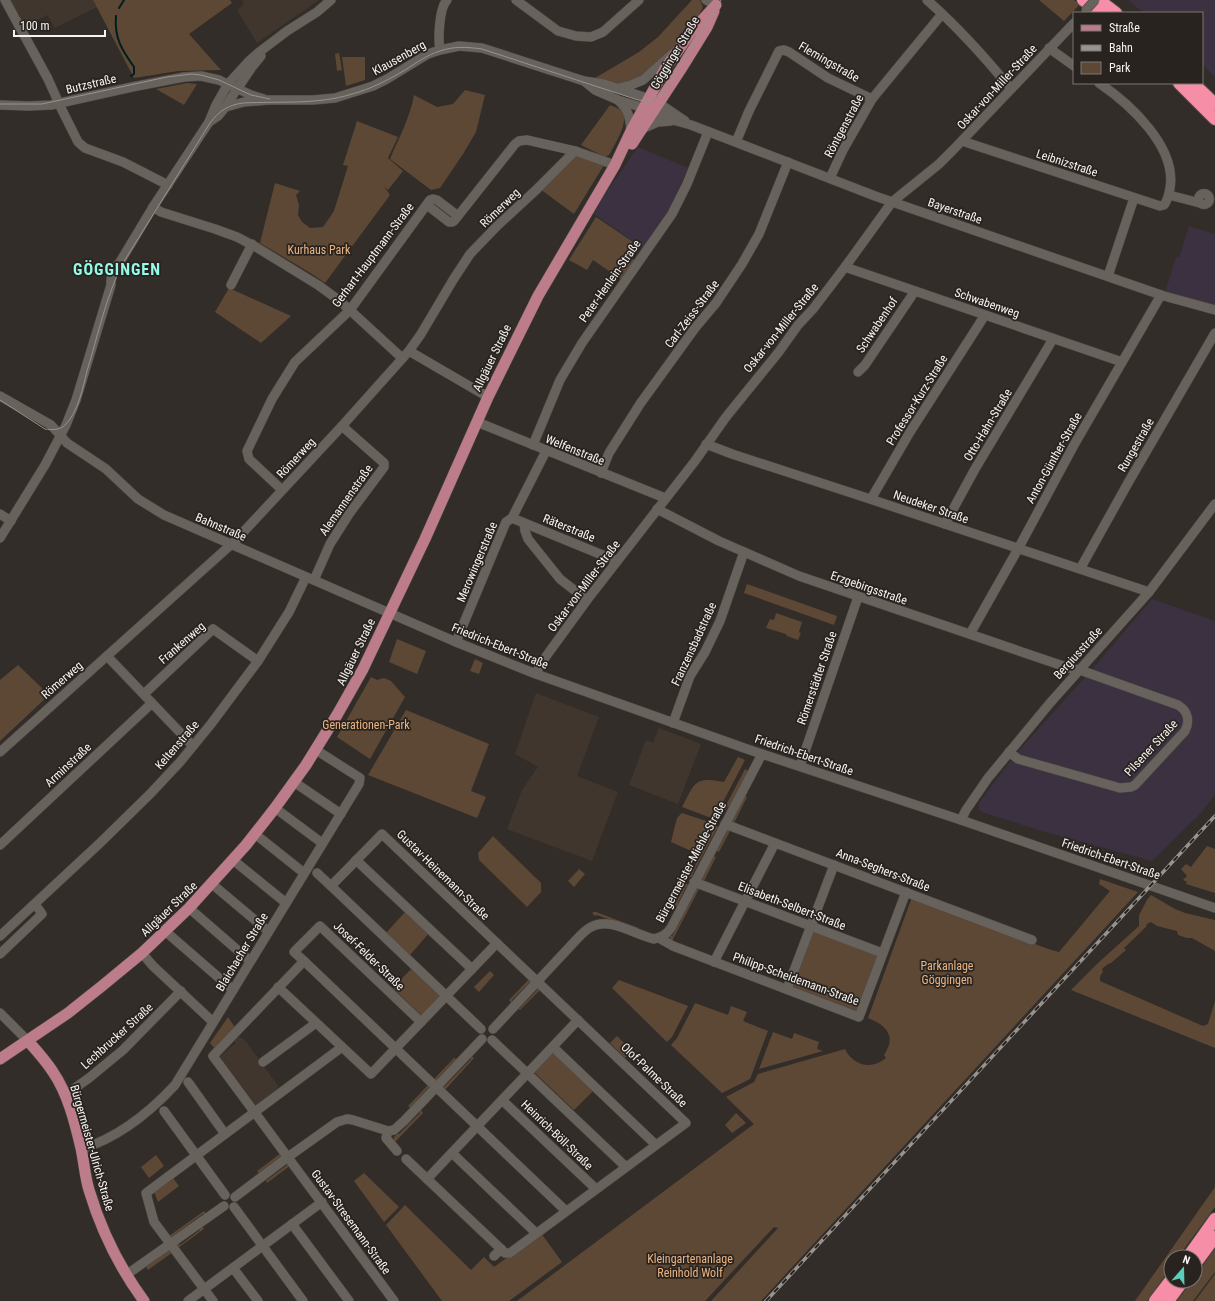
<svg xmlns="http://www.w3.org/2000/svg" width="1215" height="1301" viewBox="0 0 1215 1301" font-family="'Roboto Condensed',sans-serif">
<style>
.commercial{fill:#3b3140}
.built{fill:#40362d}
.green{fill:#5d4836}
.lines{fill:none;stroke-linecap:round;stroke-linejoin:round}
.stream{stroke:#001e21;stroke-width:2}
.minor-casing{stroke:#4f4a47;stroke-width:10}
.major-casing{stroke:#4f4a47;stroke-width:12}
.highway-casing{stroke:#4f4a47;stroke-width:14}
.minor{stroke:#68625d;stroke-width:9}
.major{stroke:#bd7c89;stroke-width:11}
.highway{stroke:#f68ea7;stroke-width:12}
.tram{stroke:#97938f;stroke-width:1}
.rail-casing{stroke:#97938f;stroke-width:3.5}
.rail{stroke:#28231f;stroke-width:2;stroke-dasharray:6;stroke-linecap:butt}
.minor-bridge-casing{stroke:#4f4a47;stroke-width:10;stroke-linecap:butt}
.minor-bridge{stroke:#68625d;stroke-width:9}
.labels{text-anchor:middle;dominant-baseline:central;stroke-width:3.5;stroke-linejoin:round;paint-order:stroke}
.street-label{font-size:12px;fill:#f6f3f0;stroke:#28231f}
.park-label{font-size:12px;fill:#ebb482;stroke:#28231f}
.district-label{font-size:16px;font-weight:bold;letter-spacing:1px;fill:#94fae8;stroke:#28231f}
</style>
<rect width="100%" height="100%" fill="#322d28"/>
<g class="commercial">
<polygon points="1128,0 1215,0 1215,77 1202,64 1202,13 1144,13"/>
<polygon points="638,147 688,168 666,217 644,249 594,214 603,197"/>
<polygon points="1189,226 1215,234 1215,310 1164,296 1176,257 1179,258"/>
<polygon points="1152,599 1215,621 1215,795 1199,815 1152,861 1042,831 982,812 979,809 979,803 1014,756 1089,673"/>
</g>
<g class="built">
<polygon points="9,0 93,0 97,7 55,28 47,15 25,26"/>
<polygon points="242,0 319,0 257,43 237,10 244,4"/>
<polygon points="536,693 599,717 577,776 618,792 592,861 507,829 522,790 538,767 515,754"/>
<polygon points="659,728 701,744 678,804 629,785 646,740 653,743"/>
<polygon points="236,1037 239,1037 244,1039 278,1086 276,1092 256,1105 220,1057 230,1047 231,1047 236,1043 233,1039"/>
</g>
<g class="green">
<polygon points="93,0 230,0 232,3 189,34 221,70 178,71 134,78"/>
<polygon points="692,0 700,0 703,7 696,21 662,61 647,74 622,85 609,83 595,78 639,52 658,37"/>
<polygon points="1039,0 1074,0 1080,4 1064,21"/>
<polygon points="339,53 342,70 337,71 335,54"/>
<polygon points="342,57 365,57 365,80 346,86"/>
<polygon points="187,83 197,84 184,105 156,89"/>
<path d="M465 90 485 95 476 132 463 154 440 188 431 190 390 159C399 137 410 118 414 95L437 107 453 104Z"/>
<path d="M610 105C614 107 619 108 622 111 630 121 614 146 609 155L605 157 581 145Z"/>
<polygon points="357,121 398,137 388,158 403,171 388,190 384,186 390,195 325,283 312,274 260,243 275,183 300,191 296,195 299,205 298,215 302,222 310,228 323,227 334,211 348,166 343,165"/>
<polygon points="576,155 604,165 574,214 540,189"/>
<polygon points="596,217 636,244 628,255 635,261 622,280 593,260 587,270 569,260"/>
<polygon points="229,288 291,316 261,343 215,312"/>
<polygon points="747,584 837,616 834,625 744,593"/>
<polygon points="776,613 802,622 799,632 801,633 798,640 787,636 786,634 766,628 770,619 774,620"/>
<polygon points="397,639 426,651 417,674 389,662"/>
<polygon points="475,659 483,663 479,674 470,671"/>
<polygon points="18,665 49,695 0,741 0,680"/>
<polygon points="371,677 377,680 384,678 391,681 405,697 370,759 337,737"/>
<polygon points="406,710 489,744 471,791 486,797 477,818 368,775"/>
<path d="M738 757 745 760 714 819 682 807C695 783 694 776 724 782Z"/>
<polygon points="745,769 748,771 729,808 727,807 726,810 724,809"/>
<polygon points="743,795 747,797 734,823 731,820 731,819 733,819 744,798"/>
<polygon points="682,813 712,823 696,853 671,842 677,818"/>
<polygon points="716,825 719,828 718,830 716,830 692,875 694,877 689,877"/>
<polygon points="726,828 731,829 719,852 715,850 716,848 719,847 727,832 725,830"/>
<polygon points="493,836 541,883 541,892 527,907 479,860 478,853"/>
<polygon points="1207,846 1215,849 1215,893 1186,884 1187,882 1183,880 1187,876 1181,869 1186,864 1191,867"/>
<polygon points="712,856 716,857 704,881 700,878 702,876 704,875 712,859"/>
<polygon points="579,869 585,874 574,887 568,881"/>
<path d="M1100 879 1138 892 761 1301H711L778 1228 774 1227 705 1301H517L754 1124 726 1097 754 1082 758 1074 845 1049C853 1066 872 1070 886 1058L884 1055C897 1036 886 1025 868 1018L912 897 1048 949 1059 952 1110 891 1099 884Z"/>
<polygon points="686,883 689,886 688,887 686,887 678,903 679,905 678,907 674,905"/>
<polygon points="696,886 700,887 672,941 670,940 670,936 672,936 681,920 679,918 685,908 687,908 695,892 694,891"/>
<polygon points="1151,895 1175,909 1185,913 1215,920 1215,951 1192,938 1187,938 1178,935 1177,931 1157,926 1151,922 1147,924 1146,927 1124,948 1126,950 1111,963 1108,964 1102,969 1103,972 1100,976 1100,981 1203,1026 1208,1024 1215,1001 1215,1048 1071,990 1098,963 1139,926 1139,915 1147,900"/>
<polygon points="481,909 488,916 483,922 476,915"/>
<polygon points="406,911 429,933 410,955 386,933"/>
<polygon points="594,912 596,912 639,928 638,930 597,915 595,916 592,913"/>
<polygon points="812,930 874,953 878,960 857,1011 791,986"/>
<polygon points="413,967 439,994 439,999 422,1016 393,988"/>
<polygon points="490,971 494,975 479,992 474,987"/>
<polygon points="529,979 532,982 531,983 529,983 512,1000 512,1003 509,1000"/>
<polygon points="619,980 688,1006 672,1037 667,1042 612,988"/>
<polygon points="537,987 541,989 520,1010 517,1007 520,1008 537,990 536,988"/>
<polygon points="695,1003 728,1015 731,1006 747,1012 743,1021 768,1031 750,1079 722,1093 671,1045 677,1038"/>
<polygon points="228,1017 236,1029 216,1050 210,1043"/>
<polygon points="773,1032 792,1039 794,1033 819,1042 817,1049 823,1051 759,1069"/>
<polygon points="617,1036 632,1051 625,1058 610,1043"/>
<polygon points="553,1053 594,1090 574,1110 534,1072 549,1054"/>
<polygon points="471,1056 474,1058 445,1090 442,1086 445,1086 471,1059 470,1057"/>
<polygon points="454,1058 458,1060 456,1062 454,1061 437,1079 437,1082 434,1079"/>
<polygon points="429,1084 432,1087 430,1089 428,1088 412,1106 412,1109 408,1106"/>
<polygon points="420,1109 423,1113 394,1143 394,1137 397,1134 399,1134 420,1113 419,1111"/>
<polygon points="736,1113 746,1123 732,1133 725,1125"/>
<polygon points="281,1153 283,1157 282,1158 280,1157 260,1172 260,1175 257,1171"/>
<polygon points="156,1155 164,1166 149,1178 141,1167"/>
<polygon points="286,1163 291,1165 267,1183 265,1179 267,1180 287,1165"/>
<polygon points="364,1173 399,1207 384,1222 354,1181"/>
<polygon points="173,1178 179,1186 158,1202 154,1192"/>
<polygon points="1215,1187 1215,1207 1178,1257 1171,1257 1171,1267 1147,1301 1135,1301"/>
<polygon points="405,1205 471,1270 484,1257 494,1267 541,1233 562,1262 509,1301 442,1301 386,1225"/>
<polygon points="204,1211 206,1214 205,1215 203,1214 173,1236 174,1238 173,1239 169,1236"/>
<polygon points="202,1226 204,1229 178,1248 177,1244 178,1243 180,1245 200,1230 199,1227"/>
<polygon points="1215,1249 1215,1272 1193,1301 1177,1301 1192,1281 1195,1281 1195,1276"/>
<polygon points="169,1250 173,1252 148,1270 146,1267"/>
<polygon points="1215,1274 1215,1301 1195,1301"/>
</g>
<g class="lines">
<g class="stream">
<polyline points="119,8 124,0"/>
<path d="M116 16C114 38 122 50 134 67V74L131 76"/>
</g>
<g class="minor-casing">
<g id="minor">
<polyline points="5,0 48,79 61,108 78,142 85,148 123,162 168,185"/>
<polyline points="516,0 558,31 576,36 591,37 603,32 639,0"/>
<polyline points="706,0 716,5"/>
<path d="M927 0C959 28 984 56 1011 89"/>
<polyline points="1049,48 1074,66"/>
<path d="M440 50C438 39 439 8 447 0"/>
<polyline points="584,81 595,90 618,100 644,108 673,120 691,125 738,143 875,196 1164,296 1215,310"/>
<polyline points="619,88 631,85 643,80 672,54"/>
<path d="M619 101C629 110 630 119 631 131"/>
<polyline points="0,105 29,106 51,105 132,87 184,77 201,76 219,80 251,95 264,99"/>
<polyline points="226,107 244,102 269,100 313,100 335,98 373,86 387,79 428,54 440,50 459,46 482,48 584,81 604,84 647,98 660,104 685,121"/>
<polyline points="209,122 218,116 223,110 252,67 261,56"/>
<polyline points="642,129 658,122 671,121"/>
<path d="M962 141 1160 206 1164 205C1168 200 1169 194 1170 188 1177 147 1130 104 1099 83"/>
<polyline points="736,142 749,111 779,51 784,50 789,52 828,78 872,99"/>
<polyline points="830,178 843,150 872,99 942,14"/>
<circle cx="1204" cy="199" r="5.5"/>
<polyline points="1169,195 1200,203"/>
<polyline points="427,205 449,222 452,222 454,221 515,144 519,141 527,140 575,151 615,165"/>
<polyline points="153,207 161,212 215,229 237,237 256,247 318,285 340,301 402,358"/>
<polyline points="845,267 1122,362"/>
<polyline points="1108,276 1134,198"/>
<polyline points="231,285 252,244"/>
<polyline points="409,351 488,397"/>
<polyline points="858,372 865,365 915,291"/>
<polyline points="0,396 51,425 67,443 106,469 138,499 164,515 456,642 536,674 747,749 961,820 1215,908"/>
<polyline points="477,422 665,498"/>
<polyline points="706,444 732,454 867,498 1149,592"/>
<polyline points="533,445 560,380 582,343 672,214 687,184 708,132"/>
<polyline points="601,473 609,453 640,404 695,328 716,303 742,264 759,234 788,162"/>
<polyline points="282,490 249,459 247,451 272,399 295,362 350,310 430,200 433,199 437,200 458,216"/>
<polyline points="871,499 910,432 985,315"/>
<path d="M657 509 719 541 799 576 1072 669 1080 670 1178 705C1188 711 1190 721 1185 731L1135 785 1131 787 1120 788 1018 759 1009 752"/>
<polyline points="0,514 11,521"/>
<polyline points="512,518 617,561"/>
<polyline points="524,523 525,531 528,539 560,579 587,600"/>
<polyline points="945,524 975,469 1053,339"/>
<path d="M0 538 45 465 66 425 76 400 111 285C110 275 114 269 120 262L153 207 209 122 216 105 228 84 249 61 258 53 287 31 317 12 331 0"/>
<polyline points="1080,569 1128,483 1215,333"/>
<polyline points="314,580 330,544 349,514 384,467 384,463 342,426"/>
<polyline points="970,634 1018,549 1074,445 1161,295"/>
<polyline points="456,642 506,522 512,518 546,451"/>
<polyline points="107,656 193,746"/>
<polyline points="536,674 540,665 547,655 587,600 695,461 726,417 778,353 798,325 813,309 845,267 892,202 939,164 954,149 1074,23"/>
<polyline points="144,694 213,629 258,661"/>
<polyline points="673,723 690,676 705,652 720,621 744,552"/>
<polyline points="0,752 235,541 342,426 409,351 421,334 453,280 470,254 497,226 536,190 575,151"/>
<polyline points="800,766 858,597"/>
<polyline points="294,782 341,814"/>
<polyline points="275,808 322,843"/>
<polyline points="961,820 966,810 988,778 1050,703 1149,592 1215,504"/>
<polyline points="725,824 1032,940"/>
<polyline points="255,834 304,873"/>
<polyline points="0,845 152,703"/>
<polyline points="233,860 286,903"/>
<polyline points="356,860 472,969"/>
<polyline points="317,873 331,886"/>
<polyline points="694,882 882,953"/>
<polyline points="212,884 268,931"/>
<polyline points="189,908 250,961"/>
<polyline points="165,931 233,990"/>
<polyline points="0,936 100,843 150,794 180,762 211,724 258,661 289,612 306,577"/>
<polyline points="659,938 673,946 859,1017 906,892"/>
<polyline points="142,953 153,966 213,1022"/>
<polyline points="0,954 42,914 35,904"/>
<polyline points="304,961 294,952 320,926 421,1022"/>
<polyline points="714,962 775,843"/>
<polyline points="278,987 371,1074 497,943"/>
<polyline points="787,989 834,865"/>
<polyline points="0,1013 28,1041"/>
<polyline points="481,1029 331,886 382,834 686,1123 510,1253 505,1253 501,1249 494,1256"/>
<path d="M493 1029 577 939C581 935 585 930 591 927 609 916 635 935 654 939 662 937 666 935 671 928L762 754"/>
<polyline points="492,1040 626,1167"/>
<polyline points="553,1047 656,1145"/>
<polyline points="263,1062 316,1023"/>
<polyline points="188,1082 225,1134"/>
<polyline points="65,1095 89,1078 123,1050 181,991"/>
<polyline points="502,1100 596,1189"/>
<polyline points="164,1111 225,1195"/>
<polyline points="388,1131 386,1138 397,1151"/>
<path d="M81 1149C118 1138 149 1113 175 1085L359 784 360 778 316 750"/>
<polyline points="452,1153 536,1233"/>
<polyline points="406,1159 501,1249"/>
<polyline points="427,1179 578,1020"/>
<polyline points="235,1197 288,1157 337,1122 347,1119 353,1120 388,1131 394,1130 404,1121 482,1039"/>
<polyline points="234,1207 303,1301"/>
<polyline points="292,1224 349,1301"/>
<polyline points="233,1268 258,1301"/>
<polyline points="126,1275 224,1206"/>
<polyline points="188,1301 322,1202"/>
<polyline points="213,1301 154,1222 146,1193 342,1047"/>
<polyline points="394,1301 213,1056 304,961 566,1211"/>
</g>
</g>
<g class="major-casing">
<g id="major">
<polyline points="632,144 681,69 707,27 714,11"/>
<path d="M28 1041C37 1051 46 1061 53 1072 68 1094 75 1123 81 1148 84 1162 85 1177 89 1190 101 1230 119 1267 144 1301"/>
<polyline points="0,1059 68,1013 102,986 142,953 189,908 246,845 275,808 306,765 337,715 363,669 425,539 488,397 538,296 615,165 631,131 665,69 691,32 716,5"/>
</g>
</g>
<g class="highway-casing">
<g id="highway">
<polyline points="1083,0 1101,13"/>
<polyline points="1099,0 1116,13"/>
<polyline points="1179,83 1215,119"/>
<polyline points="1193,83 1215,104"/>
<polyline points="1188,1257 1215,1219"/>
<polyline points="1195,1264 1215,1237"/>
<polyline points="1155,1301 1171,1280"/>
<polyline points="1168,1301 1183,1281"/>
</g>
</g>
<use href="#minor" class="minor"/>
<use href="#major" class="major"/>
<use href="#highway" class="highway"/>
<g class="tram">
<polyline points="0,104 42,104 130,85 167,77 192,74 201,75 219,80 251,95 270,99"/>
<path d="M0 400 45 429C52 430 60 430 65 425 78 413 83 387 87 371 98 335 106 296 123 263L210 123C219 111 228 105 243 103 280 101 317 105 352 94 371 89 388 80 405 70 416 63 427 55 440 51 454 46 467 47 482 49L638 100C651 103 659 97 667 88L721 0"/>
</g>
<g class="rail-casing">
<polyline id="rail" points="766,1301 1215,816"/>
</g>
<use href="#rail" class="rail"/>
<g class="minor-bridge-casing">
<polyline id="minor-bridge" points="1086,10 1095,0"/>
</g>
<use href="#minor-bridge" class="minor-bridge"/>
</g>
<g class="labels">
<g class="street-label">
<text transform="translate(675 53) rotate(-59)">Gögginger Straße</text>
<text transform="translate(399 58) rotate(-29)">Klausenberg</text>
<text transform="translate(829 62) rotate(30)">Flemingstraße</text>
<text transform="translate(91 84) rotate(-13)">Butzstraße</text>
<text transform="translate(997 87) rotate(-47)">Oskar-von-Miller-Straße</text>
<text transform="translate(844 126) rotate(-62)">Röntgenstraße</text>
<text transform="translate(1067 163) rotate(18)">Leibnizstraße</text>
<text transform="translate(500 208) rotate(-44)">Römerweg</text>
<text transform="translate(955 211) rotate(19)">Bayerstraße</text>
<text transform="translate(373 255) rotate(-53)">Gerhart-Hauptmann-Straße</text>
<text transform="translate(610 281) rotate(-55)">Peter-Henlein-Straße</text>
<text transform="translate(987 303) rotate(19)">Schwabenweg</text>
<text transform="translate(692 314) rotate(-53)">Carl-Zeiss-Straße</text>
<text transform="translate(877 325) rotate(-56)">Schwabenhof</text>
<text transform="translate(781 328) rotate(-51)">Oskar-von-Miller-Straße</text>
<text transform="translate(492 358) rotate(-64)">Allgäuer Straße</text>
<text transform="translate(917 400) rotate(-58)">Professor-Kurz-Straße</text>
<text transform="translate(988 425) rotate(-59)">Otto-Hahn-Straße</text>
<text transform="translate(1136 445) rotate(-60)">Rungestraße</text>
<text transform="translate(575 450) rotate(22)">Welfenstraße</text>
<text transform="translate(296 458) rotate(-47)">Römerweg</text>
<text transform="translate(1054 458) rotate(-61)">Anton-Günther-Straße</text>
<text transform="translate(346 500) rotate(-55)">Alemannenstraße</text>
<text transform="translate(931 507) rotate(19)">Neudeker Straße</text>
<text transform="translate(221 527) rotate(23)">Bahnstraße</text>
<text transform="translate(569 528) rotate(22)">Räterstraße</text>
<text transform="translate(477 562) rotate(-67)">Merowingerstraße</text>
<text transform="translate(584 586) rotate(-53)">Oskar-von-Miller-Straße</text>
<text transform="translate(869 588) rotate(19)">Erzgebirgsstraße</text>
<text transform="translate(182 643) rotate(-41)">Frankenweg</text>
<text transform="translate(694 644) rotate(-65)">Franzensbadstraße</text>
<text transform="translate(500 646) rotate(22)">Friedrich-Ebert-Straße</text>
<text transform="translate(356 652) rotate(-64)">Allgäuer Straße</text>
<text transform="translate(1078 653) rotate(-48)">Bergiusstraße</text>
<text transform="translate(817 678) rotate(-71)">Römerstädter Straße</text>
<text transform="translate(62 680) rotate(-41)">Römerweg</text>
<text transform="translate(177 745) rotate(-49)">Keltenstraße</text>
<text transform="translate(1151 748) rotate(-47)">Pilsener Straße</text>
<text transform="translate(804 755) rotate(19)">Friedrich-Ebert-Straße</text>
<text transform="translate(68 765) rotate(-43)">Arminstraße</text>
<text transform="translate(1111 859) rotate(19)">Friedrich-Ebert-Straße</text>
<text transform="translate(691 862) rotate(-62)">Bürgermeister-Miehle-Straße</text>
<text transform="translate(883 870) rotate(21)">Anna-Seghers-Straße</text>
<text transform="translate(443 875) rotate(44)">Gustav-Heinemann-Straße</text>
<text transform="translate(792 906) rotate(21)">Elisabeth-Selbert-Straße</text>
<text transform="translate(169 909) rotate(-44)">Allgäuer Straße</text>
<text transform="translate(242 952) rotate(-59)">Blaichacher Straße</text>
<text transform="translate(369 956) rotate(44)">Josef-Felder-Straße</text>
<text transform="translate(796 979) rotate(20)">Philipp-Scheidemann-Straße</text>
<text transform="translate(117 1036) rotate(-42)">Lechbrucker Straße</text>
<text transform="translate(654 1075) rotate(44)">Olof-Palme-Straße</text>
<text transform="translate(557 1135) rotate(44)">Heinrich-Böll-Straße</text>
<text transform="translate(92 1148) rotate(74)">Bürgermeister-Ulrich-Straße</text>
<text transform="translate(351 1222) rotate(54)">Gustav-Stresemann-Straße</text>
</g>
<g class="park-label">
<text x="319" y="250">Kurhaus Park</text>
<text x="366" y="725">Generationen-Park</text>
<text x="947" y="966">Parkanlage<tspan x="947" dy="14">Göggingen</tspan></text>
<text x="690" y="1259">Kleingartenanlage<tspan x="690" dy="14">Reinhold Wolf</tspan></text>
</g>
<g class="district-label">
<text x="117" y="269">GÖGGINGEN</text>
</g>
</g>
<rect x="1073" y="12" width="130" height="72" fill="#28231f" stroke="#7a7673"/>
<rect x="1081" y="25" width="20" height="6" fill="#bd7c89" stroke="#7a7673"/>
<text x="1109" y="32" font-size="12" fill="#f6f3f0">Straße</text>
<rect x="1081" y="45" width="20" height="6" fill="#97938f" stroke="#7a7673"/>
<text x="1109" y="52" font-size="12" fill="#f6f3f0">Bahn</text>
<rect x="1081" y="62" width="20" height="12" fill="#5d4836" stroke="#7a7673"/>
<text x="1109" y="72" font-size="12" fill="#f6f3f0">Park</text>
<g transform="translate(1183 1269) rotate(20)"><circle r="19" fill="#28231f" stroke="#7a7673"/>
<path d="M0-3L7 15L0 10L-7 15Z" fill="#5bcebb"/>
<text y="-6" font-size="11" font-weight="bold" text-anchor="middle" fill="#f6f3f0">N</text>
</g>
<path d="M14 30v6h91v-6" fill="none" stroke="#f6f3f0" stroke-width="2"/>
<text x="20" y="30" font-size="12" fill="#f6f3f0" stroke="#28231f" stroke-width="3" paint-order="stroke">100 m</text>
</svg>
